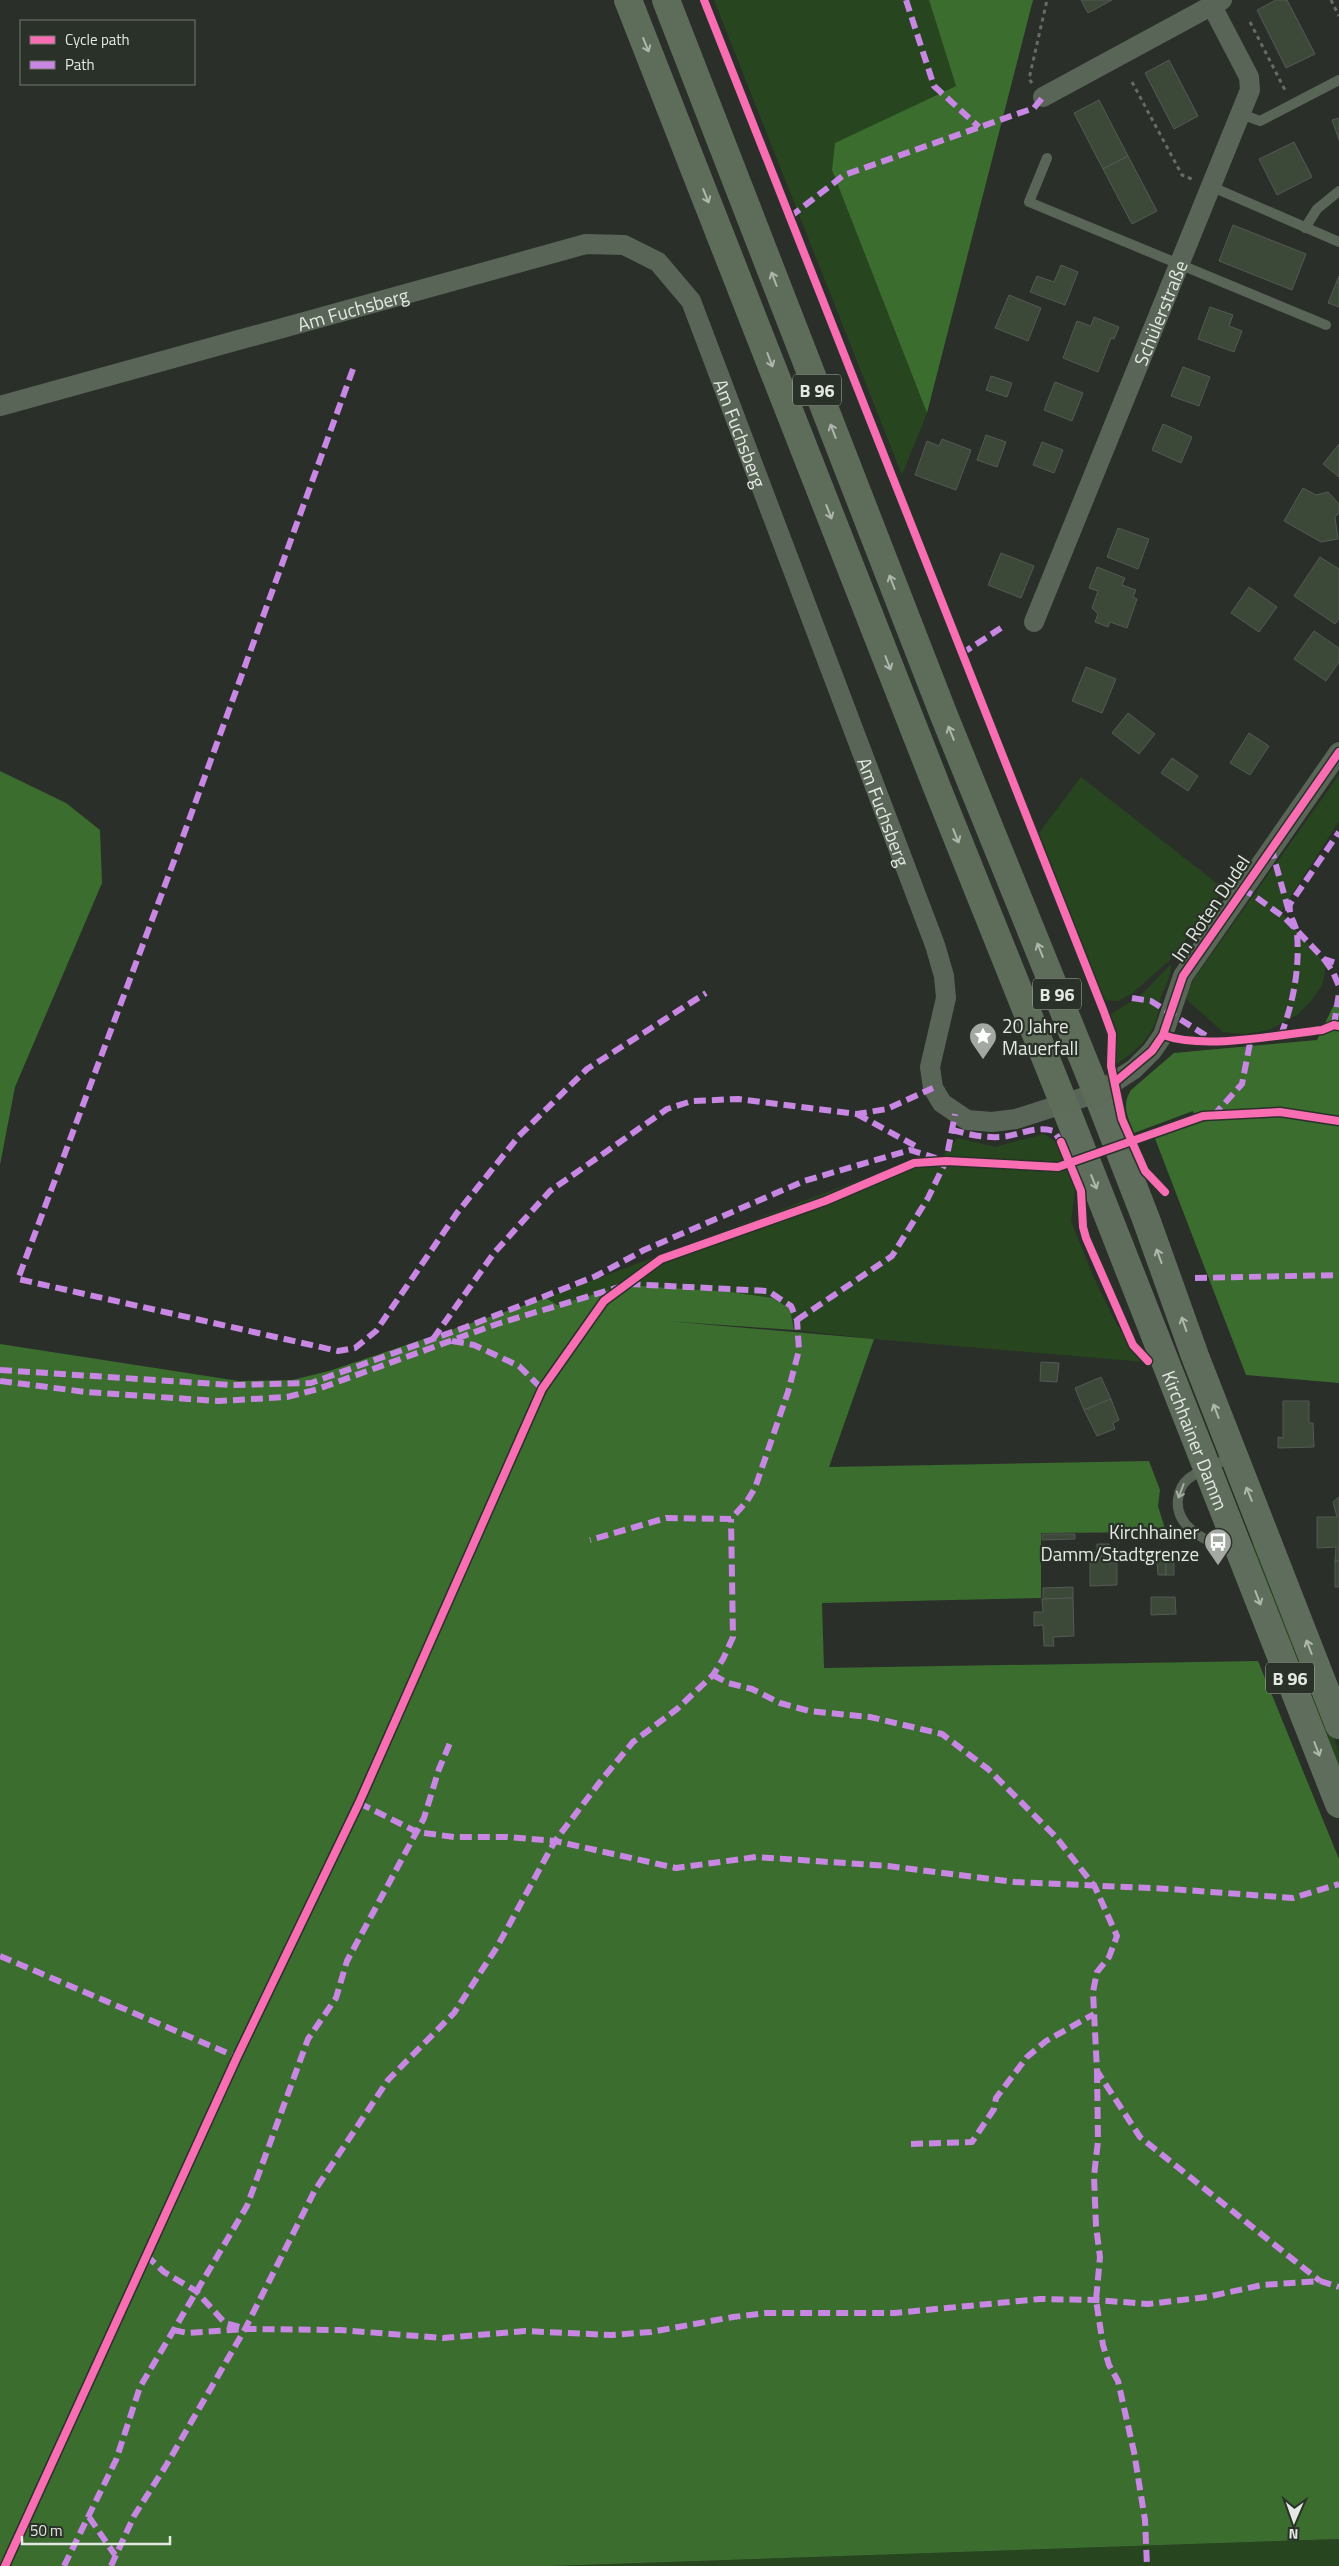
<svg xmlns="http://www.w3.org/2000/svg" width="1339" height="2566" viewBox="0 0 1339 2566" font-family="'Titillium Web',sans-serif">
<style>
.green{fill:#27461f}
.forest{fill:#3b6d2e}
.building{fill:#3c4938;stroke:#555954}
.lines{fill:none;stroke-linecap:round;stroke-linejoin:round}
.path{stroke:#666d63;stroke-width:3;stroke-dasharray:4 4;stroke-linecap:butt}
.service{stroke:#596556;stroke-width:10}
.minor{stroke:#596556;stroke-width:20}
.primary{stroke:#5f6e5c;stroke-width:28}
.trunk{stroke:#5e6c5a;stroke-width:28}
.quiet{stroke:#c787e3;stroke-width:6;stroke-dasharray:12 6;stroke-linecap:butt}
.cycleway-casing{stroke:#2a3128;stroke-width:11}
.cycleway{stroke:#f96db3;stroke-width:8}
.oneway{stroke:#aeb7ac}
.oneway2{stroke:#aeb8ac}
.oneway3{stroke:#a5aea3}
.labels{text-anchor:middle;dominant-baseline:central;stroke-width:4.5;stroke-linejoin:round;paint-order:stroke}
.shield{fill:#2a3128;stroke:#acb2aa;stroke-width:1}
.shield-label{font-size:18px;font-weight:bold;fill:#e3e9e2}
.street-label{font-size:19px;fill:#e3e9e2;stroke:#2a3128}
.poi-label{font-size:19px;fill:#e3e9e2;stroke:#2a3128;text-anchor:start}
</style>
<rect width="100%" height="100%" fill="#2b2f2a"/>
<g class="green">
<polygon points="714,0 929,0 956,86 836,143 832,170 927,413 902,475"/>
<polygon points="1339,775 1339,821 1281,912 1326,965 1322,986 1310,1002 1297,1015 1269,1030 1245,1034 1223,1032 1185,998 1194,979"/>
<polygon points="1081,777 1224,889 1170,960 1131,994 1118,1001 1104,1000 1039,833"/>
<path d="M1171 964C1171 977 1166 985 1161 997 1159 1004 1159 1013 1156 1020 1150 1040 1132 1054 1115 1065V1032L1110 1015 1141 995Z"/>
<polygon points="1043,1134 1055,1141 1075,1190 1071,1221 1094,1278 1117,1325 1145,1362 874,1339 794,1330 790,1309 773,1298 731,1292 626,1285 557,1305 546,1298 913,1160 943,1156 957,1138 995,1147"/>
<polygon points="1252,1543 1257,1543 1339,1751 1339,1777 1250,1544"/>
<polygon points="1339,2539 1339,2566 552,2566"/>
</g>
<g class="forest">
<polygon points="929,0 1033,0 927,413 832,170 835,143 956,86"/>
<polygon points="0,771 66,803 100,830 102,883 15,1087 0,1165"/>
<path d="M1339 994V1383L1246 1375 1154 1136 1196 1123 1193 1111 1134 1133C1128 1117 1121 1106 1131 1090L1174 1053 1317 1040Z"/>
<polygon points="626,1285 731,1292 773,1298 790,1309 794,1330 666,1321 874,1339 829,1467 1149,1461 1160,1490 1158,1506 1166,1532 1041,1533 1041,1598 822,1603 824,1668 1258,1661 1339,1859 1339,2539 552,2566 0,2566 0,1344 239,1381 292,1380 329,1371 546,1298 557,1305"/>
</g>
<g class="building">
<polygon points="1081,0 1112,0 1088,13"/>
<polygon points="1276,0 1287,0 1315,54 1286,68 1257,10"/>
<polygon points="1169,60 1198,116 1174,129 1145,73"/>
<polygon points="1099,100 1128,156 1103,169 1074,113"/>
<polygon points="1339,118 1339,140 1332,120"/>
<polygon points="1294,142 1312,177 1277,195 1259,159"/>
<polygon points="1128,156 1157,211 1132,224 1103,169"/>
<polygon points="1233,225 1306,254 1292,290 1219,261"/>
<polygon points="1061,265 1078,272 1065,305 1030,292 1037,276 1054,282"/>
<polygon points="1339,276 1339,307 1328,303"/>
<polygon points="1009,295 1041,308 1028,341 995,328"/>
<polygon points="1210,307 1233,315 1229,326 1242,331 1234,352 1198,339"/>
<polygon points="1094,317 1119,327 1114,339 1111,338 1098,372 1063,358 1077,321 1091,326"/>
<polygon points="1183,367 1210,377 1199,406 1171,396"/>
<polygon points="991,376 1012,383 1007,397 986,390"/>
<polygon points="1055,382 1083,393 1072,421 1044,410"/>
<polygon points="1163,424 1192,437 1181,463 1152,450"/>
<polygon points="986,435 1006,442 997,467 977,460"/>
<polygon points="942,439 971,450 956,490 915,475 927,441 939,446"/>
<polygon points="1042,442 1063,450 1054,473 1033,465"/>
<polygon points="1339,444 1339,477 1323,464"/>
<polygon points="1303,488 1316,495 1328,492 1339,504 1339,513 1335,517 1338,539 1321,542 1284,521"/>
<polygon points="1118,528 1149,539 1138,569 1107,557"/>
<polygon points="1001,553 1034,566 1021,598 988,585"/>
<polygon points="1320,557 1339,569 1339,619 1335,624 1294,596"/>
<polygon points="1097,567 1125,578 1122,585 1136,590 1133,597 1137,599 1127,628 1110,622 1108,627 1095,622 1098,614 1092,608 1098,591 1089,588"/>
<polygon points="1249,587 1277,607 1259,632 1231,613"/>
<polygon points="1314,631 1339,648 1339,662 1326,681 1294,659"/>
<polygon points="1086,667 1116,679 1102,713 1072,701"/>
<polygon points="1128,713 1155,734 1139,754 1112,733"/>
<polygon points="1249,733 1269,746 1250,775 1230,763"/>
<polygon points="1172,758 1198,776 1188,791 1161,773"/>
<polygon points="1041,1362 1059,1363 1057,1382 1040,1381"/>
<polygon points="1101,1377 1111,1399 1084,1410 1075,1388"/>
<polygon points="1111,1399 1119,1420 1113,1423 1115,1429 1097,1436 1084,1410"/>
<polygon points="1283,1401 1309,1401 1309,1423 1313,1423 1314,1447 1278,1448 1278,1437 1283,1438"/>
<polygon points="1339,1497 1339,1561 1335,1561 1336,1547 1317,1548 1317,1517 1337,1517 1333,1502"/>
<polygon points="1042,1534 1075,1534 1075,1539 1042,1540"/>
<polygon points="1097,1544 1109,1544 1109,1563 1117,1563 1117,1585 1090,1586 1090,1553 1097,1552"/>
<polygon points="1157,1559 1166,1559 1166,1575 1158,1575"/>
<rect x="1166" y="1559" width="8" height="16"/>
<rect x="1335" y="1561" width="4" height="26"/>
<polygon points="1073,1587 1073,1598 1043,1599 1043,1588"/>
<polygon points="1151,1597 1175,1597 1176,1614 1151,1615"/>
<polygon points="1073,1598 1074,1636 1053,1637 1054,1646 1044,1646 1043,1625 1034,1626 1034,1612 1043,1612 1042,1599"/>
</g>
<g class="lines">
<g class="path">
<polyline points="1331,0 1339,16"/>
<polyline points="1250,22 1286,92"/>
<polyline points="1132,82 1182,175 1194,180"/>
<polyline points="1032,83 1029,79 1047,0"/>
</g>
<g class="service">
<polyline points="1241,114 1260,121 1339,80"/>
<polyline points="1047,158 1029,202 1326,325"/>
<polyline points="1210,186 1339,242"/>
<polyline points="1305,228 1317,209 1339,191"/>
<path d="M1233 1457C1218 1463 1201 1469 1188 1479 1182 1484 1179 1491 1178 1499 1174 1529 1212 1544 1235 1551"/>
</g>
<g class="minor">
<polyline points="1043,97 1222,0"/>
<path id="s1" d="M0 406 586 244 624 245 658 262 691 301 935 945 944 976 946 998 930 1067 933 1088 942 1103 967 1120 992 1122 1016 1119 1097 1093 1134 1069 1152 1051 1163 1035 1183 976 1339 752"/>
<path id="s2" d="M1034 622 1250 90 1249 77 1212 6"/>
</g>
<g class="primary">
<polyline points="1097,1093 1146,1219 1195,1356 1339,1725"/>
<path id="s3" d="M1064 1104 1339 1804"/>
</g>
<g class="trunk">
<polyline points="628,0 938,790 1064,1104"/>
<polyline points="666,0 943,713 1097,1093"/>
</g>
<g class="quiet">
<polyline points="906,0 934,86 979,127"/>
<polyline points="790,217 844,175 1034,108 1043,97"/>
<polyline points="353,369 177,853 18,1279 338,1351 355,1348 376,1331 457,1213 519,1136 587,1069 706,993"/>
<polyline points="961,654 1001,628"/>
<polyline points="1271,847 1289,912"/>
<polyline points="1241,889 1253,895 1285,918 1324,959 1339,964"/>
<polyline points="1324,959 1333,972 1339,986"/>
<polyline points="1132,998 1151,1001 1213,1040"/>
<polyline points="1334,1025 1339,993"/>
<path d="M1281 1035C1293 1003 1300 969 1297 934 1296 923 1288 916 1290 904L1339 832"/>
<polyline points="857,1114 919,1148"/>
<polyline points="1213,1116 1242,1084 1251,1038"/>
<path d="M952 1130C967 1134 984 1138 1000 1137 1019 1136 1034 1125 1054 1131L1063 1145"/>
<polyline points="1195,1278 1339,1275"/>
<polyline points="797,1320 892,1256 928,1198 946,1161 955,1114"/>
<polyline points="433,1339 494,1253 550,1191 667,1109 692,1101 738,1099 857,1114 887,1109 933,1088"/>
<polyline points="452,1341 474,1345 519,1366 542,1389"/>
<polyline points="0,1370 232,1385 311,1383 466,1327 596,1276 644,1250 804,1181 910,1150 936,1158"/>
<polyline points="0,1381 86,1392 218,1401 287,1397 318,1389 497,1324 629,1284 768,1291 791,1306 797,1320 799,1350 788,1392 755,1488 747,1501 731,1519 666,1518 590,1540"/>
<polyline points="713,1675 728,1683 752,1689 780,1703 809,1711 870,1717 942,1734 988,1769 1056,1837 1095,1887 1117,1936 1109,1957 1097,1972 1093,1992 1097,2071 1140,2137 1320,2281"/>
<polyline points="359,1803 417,1832 454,1837 507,1837 555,1841 676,1868 756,1857 888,1866 1015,1882 1171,1889 1293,1898 1339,1884"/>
<polyline points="0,1956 237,2057"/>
<polyline points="1097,2071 1098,2141 1094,2176 1096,2226 1100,2257 1096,2300 1103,2345 1109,2365 1118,2381 1134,2452 1145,2520 1147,2566"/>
<polyline points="911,2144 972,2142 994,2109 996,2098 1027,2057 1046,2041 1094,2014"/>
<polyline points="146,2255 164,2272 196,2291 225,2323 240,2327"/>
<polyline points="173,2330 188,2333 245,2329 340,2330 443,2338 525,2331 611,2335 651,2332 733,2317 766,2313 895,2313 1040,2299 1096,2300 1148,2304 1207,2297 1262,2285 1320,2281 1339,2287"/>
<polyline points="89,2517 115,2555"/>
<polyline points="64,2566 116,2460 140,2387 247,2206 308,2039 336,1998 347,1961 424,1818 439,1769 450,1743"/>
<polyline points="111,2566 134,2516 167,2464 245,2329 315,2190 388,2080 454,2013 497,1947 555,1841 603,1778 633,1742 677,1709 713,1675 723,1659 733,1637 731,1519"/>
</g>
<g class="cycleway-casing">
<g id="cycleway">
<polyline points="704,0 1104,1012 1112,1034 1111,1066 1122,1119 1145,1171 1165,1192"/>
<path d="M1163 1035C1205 1050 1277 1035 1322 1030L1334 1025 1339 1026"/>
<polyline points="1115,1082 1152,1051 1163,1035 1183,976 1339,752"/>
<polyline points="1061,1142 1081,1191 1083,1227 1086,1238 1133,1345 1148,1361"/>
<polyline points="5,2566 237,2057 359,1803 542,1389 604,1301 661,1259 825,1201 914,1163 946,1161 1058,1167 1203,1116 1280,1112 1339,1121"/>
</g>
</g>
<use href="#cycleway" class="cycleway"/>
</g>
<defs><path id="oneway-shaft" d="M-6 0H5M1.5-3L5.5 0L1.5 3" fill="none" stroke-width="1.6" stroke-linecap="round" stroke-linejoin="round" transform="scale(1.25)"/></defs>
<g class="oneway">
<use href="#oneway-shaft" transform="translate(646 45) rotate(68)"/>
<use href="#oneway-shaft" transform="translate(706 196) rotate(68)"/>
<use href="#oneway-shaft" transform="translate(774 279) rotate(-111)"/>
<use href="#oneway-shaft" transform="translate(770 360) rotate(69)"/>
<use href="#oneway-shaft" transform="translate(833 431) rotate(-111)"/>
<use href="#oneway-shaft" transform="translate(829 512) rotate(69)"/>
<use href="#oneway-shaft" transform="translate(892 582) rotate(-111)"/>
<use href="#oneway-shaft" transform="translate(888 663) rotate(69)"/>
<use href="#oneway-shaft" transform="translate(951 733) rotate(-112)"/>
<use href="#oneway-shaft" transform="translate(956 836) rotate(68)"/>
<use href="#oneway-shaft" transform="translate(1040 950) rotate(-112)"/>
</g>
<g class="oneway2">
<use href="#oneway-shaft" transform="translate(1094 1182) rotate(68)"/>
<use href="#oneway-shaft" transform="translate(1159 1256) rotate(-110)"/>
<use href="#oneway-shaft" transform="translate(1184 1324) rotate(-109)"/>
<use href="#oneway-shaft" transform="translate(1216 1411) rotate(-111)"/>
<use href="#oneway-shaft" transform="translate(1249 1494) rotate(-112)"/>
<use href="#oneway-shaft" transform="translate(1258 1598) rotate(69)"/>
<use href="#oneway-shaft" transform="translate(1309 1647) rotate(-111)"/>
<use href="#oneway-shaft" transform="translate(1317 1749) rotate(69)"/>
</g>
<use class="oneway3" href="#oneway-shaft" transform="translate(1181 1491) rotate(111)"/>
<defs>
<g id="sight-pin" transform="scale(1.4375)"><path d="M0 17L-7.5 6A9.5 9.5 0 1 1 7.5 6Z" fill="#a3a8a2" stroke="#2a3128"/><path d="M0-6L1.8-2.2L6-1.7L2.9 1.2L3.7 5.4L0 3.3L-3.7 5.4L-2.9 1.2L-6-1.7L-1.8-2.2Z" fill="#fff"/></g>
<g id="bus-pin" transform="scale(1.4375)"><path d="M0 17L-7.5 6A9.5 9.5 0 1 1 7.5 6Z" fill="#a3a8a2" stroke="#2a3128"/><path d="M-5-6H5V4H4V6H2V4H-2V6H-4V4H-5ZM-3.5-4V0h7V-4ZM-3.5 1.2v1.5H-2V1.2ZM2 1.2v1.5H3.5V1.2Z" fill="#fff"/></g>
</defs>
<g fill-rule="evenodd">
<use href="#sight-pin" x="983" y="1036"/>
<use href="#bus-pin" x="1218" y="1542"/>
</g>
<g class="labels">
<g class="shield">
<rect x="793" y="374.5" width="48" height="31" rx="4"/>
<rect x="1033" y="978.5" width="48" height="31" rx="4"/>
<rect x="1266" y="1662.5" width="48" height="31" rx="4"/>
</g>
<g class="shield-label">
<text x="817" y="390">B 96</text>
<text x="1057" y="994">B 96</text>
<text x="1290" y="1678">B 96</text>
</g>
<g class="street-label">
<text stroke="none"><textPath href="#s1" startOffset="366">Am Fuchsberg</textPath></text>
<text stroke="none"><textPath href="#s2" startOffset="334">Schülerstraße</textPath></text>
<text stroke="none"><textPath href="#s1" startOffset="876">Am Fuchsberg</textPath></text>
<text stroke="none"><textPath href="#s1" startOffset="1281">Am Fuchsberg</textPath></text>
<text transform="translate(1210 908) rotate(-56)">Im Roten Dudel</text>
<text stroke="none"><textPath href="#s3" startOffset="361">Kirchhainer Damm</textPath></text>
</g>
<g class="poi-label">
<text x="1002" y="1025">20 Jahre<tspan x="1002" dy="22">Mauerfall</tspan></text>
<text x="1199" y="1531" text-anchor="end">Kirchhainer<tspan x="1199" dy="22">Damm/Stadtgrenze</tspan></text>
</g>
</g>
<rect x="20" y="20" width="175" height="65" fill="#2a3128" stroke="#747b72"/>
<rect x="30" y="36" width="25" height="8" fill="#f96db3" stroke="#747b72"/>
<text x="65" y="45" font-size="15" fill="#e3e9e2">Cycle path</text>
<rect x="30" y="61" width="25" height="8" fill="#c787e3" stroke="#747b72"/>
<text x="65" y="70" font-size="15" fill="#e3e9e2">Path</text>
<g transform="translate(1294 2521) rotate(182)" stroke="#2a3128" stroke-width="4" paint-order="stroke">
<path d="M0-4L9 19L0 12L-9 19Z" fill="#e3e9e2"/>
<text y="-8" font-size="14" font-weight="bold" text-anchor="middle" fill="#e3e9e2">N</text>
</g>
<path d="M22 2536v8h148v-8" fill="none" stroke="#e3e9e2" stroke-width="2.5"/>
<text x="30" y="2536" font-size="15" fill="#e3e9e2" stroke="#2a3128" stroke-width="4" paint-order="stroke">50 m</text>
</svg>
